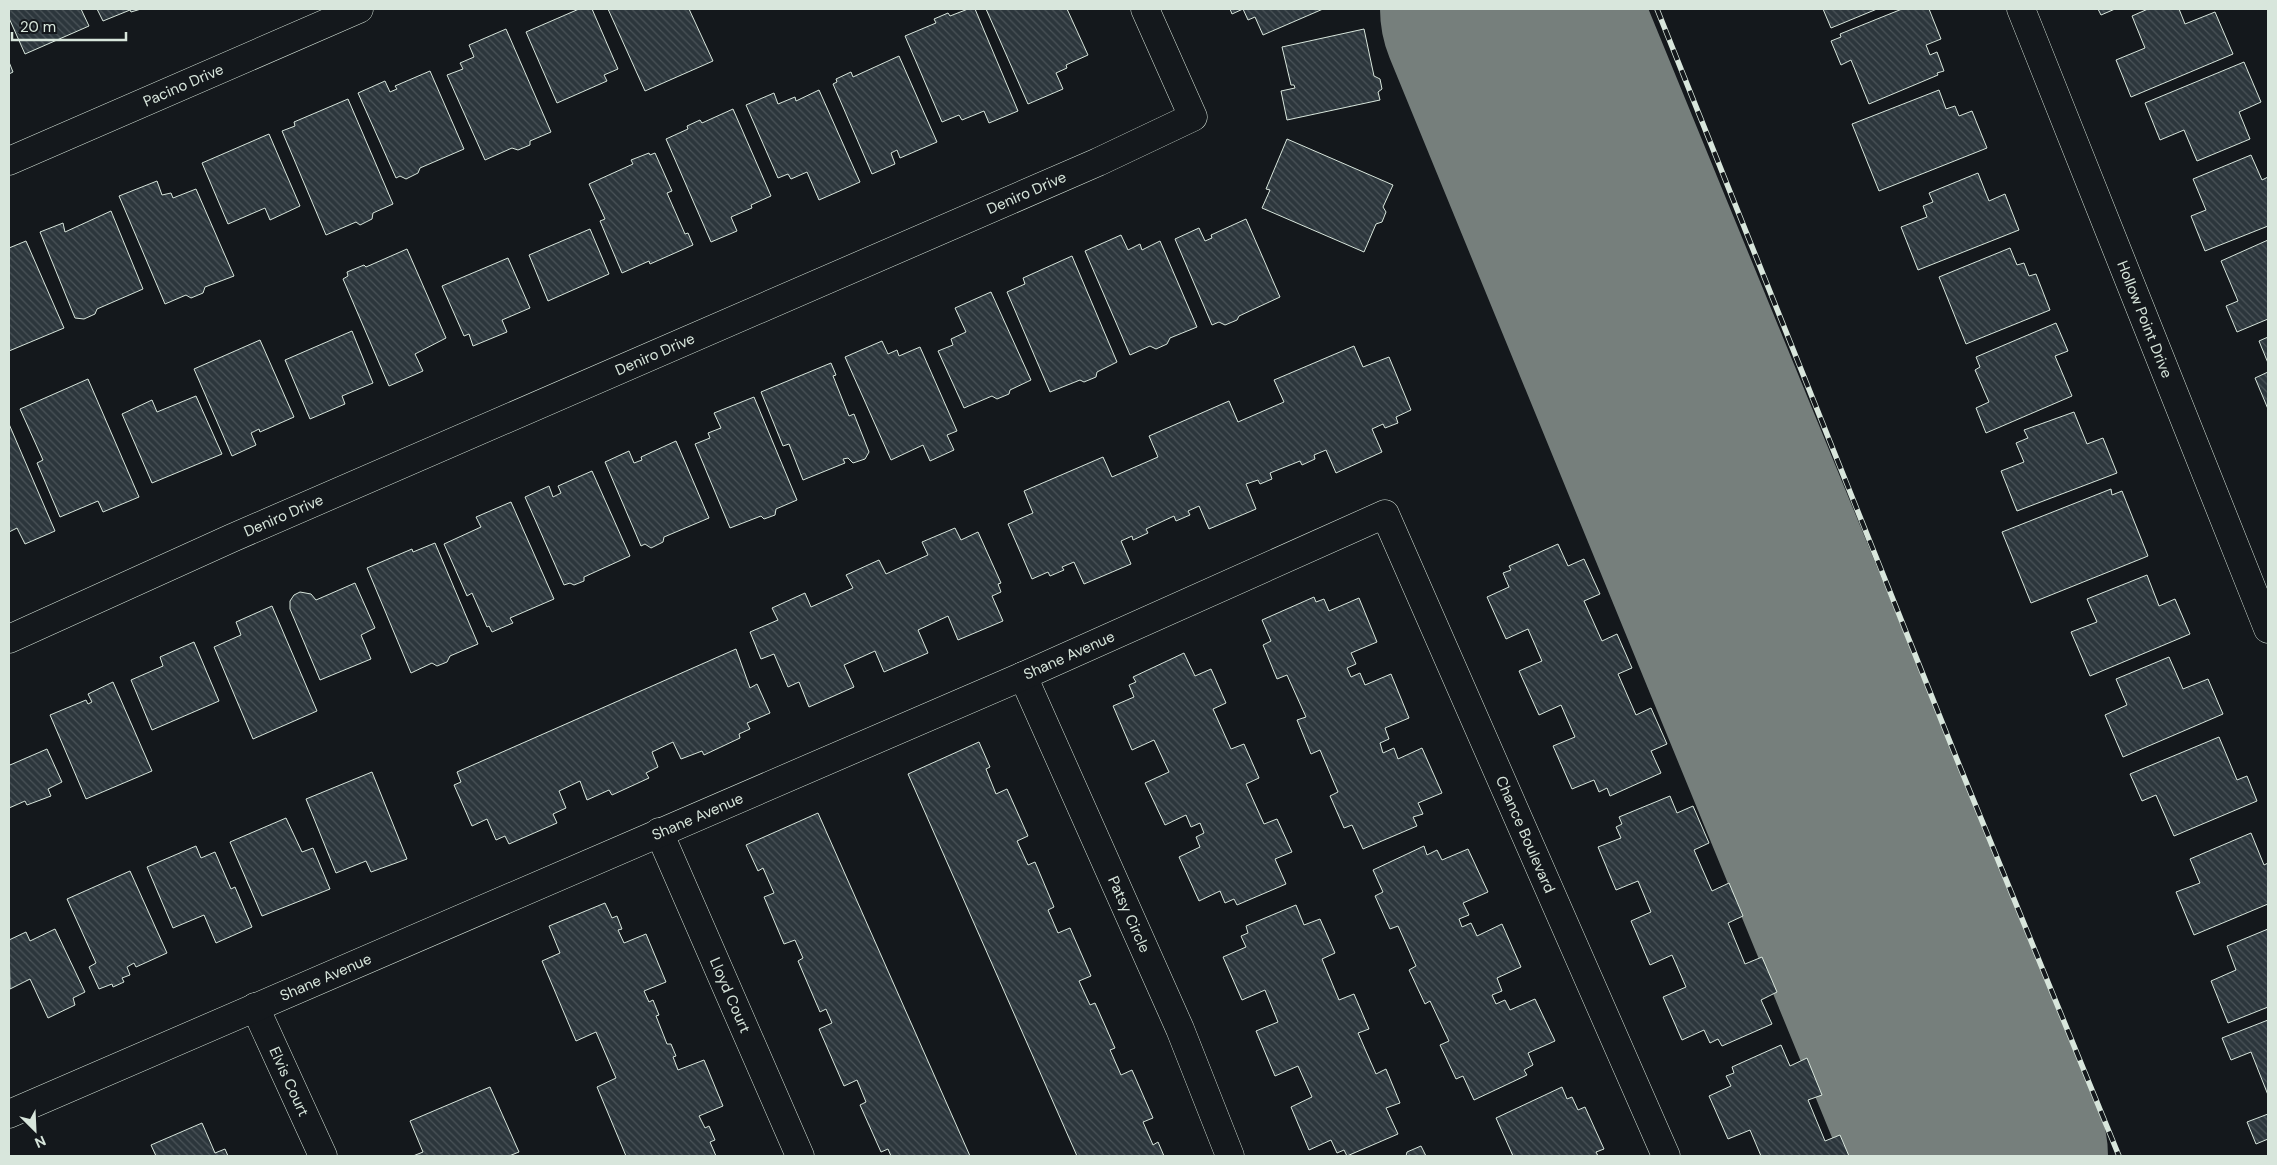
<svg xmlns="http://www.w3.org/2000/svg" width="2277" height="1165" viewBox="0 0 2277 1165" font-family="'DM Sans',sans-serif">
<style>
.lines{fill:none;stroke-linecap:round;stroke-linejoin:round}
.runway{stroke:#767f7c;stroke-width:258}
.building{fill:url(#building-back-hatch);stroke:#d8e6dc}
.minor-casing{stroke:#d8e6dc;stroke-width:29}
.minor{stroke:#14181c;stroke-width:28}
.rail-casing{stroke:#d8e6dc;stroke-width:5.5}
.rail{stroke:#14181c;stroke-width:4;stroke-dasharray:11;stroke-linecap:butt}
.labels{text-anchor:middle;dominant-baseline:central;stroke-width:4;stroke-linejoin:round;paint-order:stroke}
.street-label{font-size:15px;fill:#d8e6dc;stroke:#14181c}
</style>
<defs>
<pattern id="building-back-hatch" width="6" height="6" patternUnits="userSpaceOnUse" patternTransform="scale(1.25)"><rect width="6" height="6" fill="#2c363c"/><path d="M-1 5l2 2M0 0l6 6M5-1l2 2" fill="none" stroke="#4a5358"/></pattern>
</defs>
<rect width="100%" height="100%" fill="#14181c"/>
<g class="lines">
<polyline class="runway" points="1509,9 1979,1156"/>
</g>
<g class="building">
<polygon points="9,9 81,9 89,26 25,54 9,18"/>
<polygon points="97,9 141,9 131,12 130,10 103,21"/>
<polygon points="579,9 592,9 618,69 604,75 607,81 557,103 526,32"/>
<polygon points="608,9 689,9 713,61 645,91"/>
<polygon points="968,9 975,9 1018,111 989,123 984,111 962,120 959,115 942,122 905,36 936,23 934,19 948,13 950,16"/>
<polygon points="986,9 1067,9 1088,55 1066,65 1067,68 1056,73 1063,89 1028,104"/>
<polygon points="1230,9 1243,9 1232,14"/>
<polygon points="1243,9 1323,9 1263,35 1255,17 1248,20"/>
<polygon points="1823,9 1877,9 1831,28"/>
<polygon points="1902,9 1929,9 1941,39 1926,45 1930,55 1937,52 1944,71 1937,73 1938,75 1869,104 1851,60 1841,65 1831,41 1841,37 1840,34"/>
<polygon points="2098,9 2115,9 2101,15"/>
<polygon points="2148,9 2179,9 2185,24 2215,12 2233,54 2131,97 2116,60 2145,48 2132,16"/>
<polygon points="506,29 551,132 530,141 530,145 518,150 512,148 485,160 447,75 463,69 460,63 474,57 469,45"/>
<polygon points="1364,29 1374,76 1380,79 1382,89 1378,92 1380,100 1287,120 1281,91 1295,88 1294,85 1291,85 1282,47"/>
<polygon points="899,56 937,142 900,158 897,150 891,153 895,164 872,174 833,84 837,82 836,79 851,72 853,77"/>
<polygon points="9,62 13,72 9,74"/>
<polygon points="2244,62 2261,102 2239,112 2250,139 2197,161 2184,130 2160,140 2145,103"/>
<polygon points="430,71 464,149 420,168 418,173 406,179 400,176 396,178 358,93 385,81 390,92 397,89 395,86"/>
<polygon points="819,90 860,182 819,200 807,172 791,179 788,174 778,178 746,105 774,93 778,104 795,97 796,101"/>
<polygon points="1939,90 1946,109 1955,106 1959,116 1972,111 1987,148 1879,191 1852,124"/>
<polygon points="348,99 393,204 373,213 372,219 360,225 356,222 326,235 282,131 295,126 294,122"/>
<polygon points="733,109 771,196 751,205 752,208 731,217 737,231 711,242 666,139 688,129 687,126 700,120 702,123"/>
<polygon points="269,134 300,206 270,220 265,208 228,224 202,163"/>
<polygon points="1287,139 1393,185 1383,207 1386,212 1382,222 1376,224 1364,252 1262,208 1270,190 1266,189"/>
<polygon points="649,153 650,155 655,153 672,191 667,193 685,234 688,233 693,245 650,264 649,261 622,273 600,221 605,219 589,184 633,164 631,160"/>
<polygon points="2251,155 2262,180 2268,177 2268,226 2205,251 2191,216 2206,210 2193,179"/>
<polygon points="1978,173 1989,201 2005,194 2019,230 1918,270 1901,227 1927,217 1923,206 1933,202 1929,193"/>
<polygon points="157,181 162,195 171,193 173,198 196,189 234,276 205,287 203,293 191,298 186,295 165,304 119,196"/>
<polygon points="111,211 143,289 97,309 95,314 84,319 75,318 40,232 63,223 65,232"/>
<polygon points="1246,219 1280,297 1239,316 1237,320 1225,325 1219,322 1212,325 1175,239 1199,228 1205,241 1212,238 1211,235"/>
<polygon points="590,229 609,274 548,301 529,255"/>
<polygon points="1121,235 1128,250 1140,244 1142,250 1160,241 1197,327 1170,338 1167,344 1156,349 1150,346 1130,355 1085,251"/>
<polygon points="2268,240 2268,319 2237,332 2226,306 2238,301 2221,261"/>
<polygon points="26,241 64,328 9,351 9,248"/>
<polygon points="2010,248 2017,265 2024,263 2029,276 2036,274 2050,310 1966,344 1939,277"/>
<polygon points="407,249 446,338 415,354 423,371 389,386 343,279 348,276 347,272 364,265 366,267"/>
<polygon points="1072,256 1117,362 1097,372 1096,377 1084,382 1080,380 1050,392 1007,292 1025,284 1023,278"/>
<polygon points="508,258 530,308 502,320 507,332 473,346 469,334 464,336 442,286"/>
<polygon points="991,292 1031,380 1010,390 1009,394 997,399 992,396 964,408 938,351 953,345 951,339 966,332 955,308"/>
<polygon points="2056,323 2068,351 2055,356 2072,396 1986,433 1976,408 1989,402 1975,370 1980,367 1976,357"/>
<polygon points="352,331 373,383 342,396 345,404 310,419 285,360"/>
<polygon points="2268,337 2268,363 2259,341"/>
<polygon points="260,340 294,417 260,432 259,429 251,433 256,445 232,456 194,369"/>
<polygon points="882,341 888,354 897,350 899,356 920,347 957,431 947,435 954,450 930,461 923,445 891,460 845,357"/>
<polygon points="1354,346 1363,367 1389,357 1411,410 1396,417 1398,423 1385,428 1383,424 1372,429 1382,452 1336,473 1326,450 1314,455 1315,459 1302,465 1300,461 1270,473 1272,479 1260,484 1258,480 1246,484 1256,509 1209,529 1199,506 1188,511 1190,515 1176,521 1174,516 1146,529 1148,533 1133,540 1132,536 1121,541 1131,564 1084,584 1074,562 1062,567 1064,570 1050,576 1048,572 1032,579 1008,524 1033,513 1024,491 1103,457 1112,477 1158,457 1149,436 1229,401 1238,422 1284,402 1274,380"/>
<polygon points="831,363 836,375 833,376 849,416 854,414 869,452 865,459 853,463 848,458 843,459 845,463 803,480 789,444 783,446 761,392"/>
<polygon points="2268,372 2268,409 2255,378"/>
<polygon points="88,379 139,497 103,512 98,501 60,517 37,463 43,460 20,409"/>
<polygon points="196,396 222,454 152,483 122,414 152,400 157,412"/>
<polygon points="754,397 797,500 776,509 775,515 764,519 761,516 730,528 695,444 710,438 708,433 721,428 714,413"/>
<polygon points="2074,412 2087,444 2103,438 2117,473 2017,511 2001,471 2024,462 2016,443 2028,438 2024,430"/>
<polygon points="9,424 55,531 25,544 17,528 9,532"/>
<polygon points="676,441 709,518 664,537 663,542 651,548 645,544 641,546 605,462 629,451 634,463 642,460 641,457"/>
<polygon points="592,471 630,556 584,577 584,581 574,585 570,583 564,585 525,497 549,486 553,497 561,493 558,486"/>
<polygon points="2111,489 2112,495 2122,491 2148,556 2031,603 2002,532"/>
<polygon points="511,502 554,599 510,618 513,623 492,632 489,626 487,627 472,593 467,596 444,544 481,527 476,517"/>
<polygon points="955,528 961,540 978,532 1001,583 998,584 1001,592 992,596 1003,621 958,640 948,616 918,630 928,653 884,672 875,651 844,665 854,687 809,707 799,682 788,687 774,654 761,659 750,632 778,620 772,608 805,593 811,607 853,588 846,575 879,560 886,574 928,555 922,542"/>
<polygon points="435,543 478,644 450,656 447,662 437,666 432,663 411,673 367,568 412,549 413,552"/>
<polygon points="1558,544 1568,566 1584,559 1600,594 1584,601 1602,641 1617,634 1632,668 1618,674 1636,715 1651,708 1667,744 1651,751 1661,773 1610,796 1607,788 1599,792 1594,780 1572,789 1553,746 1575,737 1561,705 1539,715 1519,671 1542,661 1528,629 1506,639 1487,597 1509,587 1503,573 1511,570 1509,566"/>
<polygon points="2147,575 2159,606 2175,599 2190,634 2090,676 2071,632 2097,622 2087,599"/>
<polygon points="355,583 375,628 361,635 371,659 320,680 290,609 290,601 294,595 300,592 311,594 316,600"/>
<polygon points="1314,597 1316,602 1324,599 1329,611 1359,598 1377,642 1351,653 1356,664 1347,668 1351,677 1360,673 1365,685 1391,674 1409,718 1385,728 1389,739 1380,743 1383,753 1394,748 1398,759 1422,748 1442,793 1418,803 1423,814 1413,817 1417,826 1363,849 1352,825 1344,828 1330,796 1338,792 1320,750 1311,754 1297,720 1306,717 1287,675 1277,679 1263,645 1271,641 1262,620"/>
<polygon points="272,606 317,711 253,739 214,647 241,635 236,622"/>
<polygon points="194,642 219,701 152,730 131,680 163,666 160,657"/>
<polygon points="736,649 750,688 757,684 770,713 747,723 750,729 739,734 740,738 704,755 702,751 681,759 673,742 652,752 658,767 646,773 649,778 612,795 609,790 587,800 580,781 559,791 566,808 553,814 557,823 509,844 505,836 496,840 487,819 472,826 454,785 461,782 457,772"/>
<polygon points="1184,653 1195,676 1211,669 1226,703 1213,709 1231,749 1244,744 1259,778 1246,784 1264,824 1277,819 1292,852 1275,859 1286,884 1237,905 1234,899 1225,903 1220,891 1199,901 1179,857 1200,847 1196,837 1204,833 1200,823 1191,827 1186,815 1165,825 1145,783 1169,772 1154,740 1132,750 1113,706 1134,697 1129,685 1136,682 1133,677"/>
<polygon points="2169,657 2183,689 2208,679 2223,714 2123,757 2105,715 2127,705 2116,679"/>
<polygon points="113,682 152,771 86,799 50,715 86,700 88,704 92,702 88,694"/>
<polygon points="2219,737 2237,780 2247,776 2257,801 2174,836 2156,795 2142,801 2130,774"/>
<polygon points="979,742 990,767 986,769 996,794 1007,789 1028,836 1017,841 1028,865 1035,862 1054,907 1048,910 1058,933 1070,928 1091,976 1079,981 1090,1005 1095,1003 1115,1048 1110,1050 1121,1075 1132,1070 1153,1118 1143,1122 1153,1145 1158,1142 1164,1156 1077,1156 908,774"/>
<polygon points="47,749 62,782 48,789 51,796 27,805 25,801 9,808 9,763 10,765"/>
<polygon points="372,772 407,859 371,872 366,861 336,873 306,799"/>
<polygon points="1670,796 1677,813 1693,806 1709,843 1694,850 1712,891 1729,883 1743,916 1728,923 1745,964 1762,957 1777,992 1761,1000 1772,1024 1722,1046 1718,1039 1710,1043 1704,1030 1682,1040 1663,997 1686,987 1672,955 1650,965 1631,921 1651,912 1638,881 1616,890 1598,847 1621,838 1616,827 1622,824 1619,817"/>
<polygon points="818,813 970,1156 891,1156 888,1149 881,1152 860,1105 866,1102 857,1080 844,1086 819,1029 832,1023 826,1009 820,1012 798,961 803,958 795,940 784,944 764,897 774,893 763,868 758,871 746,845"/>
<polygon points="286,818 302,852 313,848 330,889 262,916 230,842"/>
<polygon points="2251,833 2264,865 2268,863 2268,904 2194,935 2176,892 2200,883 2190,859"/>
<polygon points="196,846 201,858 215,852 231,889 235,887 252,927 216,943 204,915 173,928 147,867"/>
<polygon points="1424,846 1427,855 1437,850 1442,860 1468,849 1488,892 1463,903 1469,915 1459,919 1462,927 1471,923 1477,936 1502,924 1521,967 1497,978 1502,991 1492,995 1496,1004 1505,1000 1510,1010 1535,999 1555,1041 1528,1053 1533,1065 1524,1070 1527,1075 1474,1100 1463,1076 1456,1079 1440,1045 1449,1041 1430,1001 1425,1004 1409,970 1416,966 1398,926 1390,929 1375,896 1383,892 1373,870"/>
<polygon points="130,871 167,953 136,967 134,963 127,967 130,975 122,978 124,982 113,987 112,984 99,989 89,967 96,963 67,899"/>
<polygon points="605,903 612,918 617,916 622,929 618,930 624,943 646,934 666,982 644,991 649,1002 653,1000 659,1015 656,1016 667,1044 671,1044 676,1056 673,1057 678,1070 704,1060 723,1106 699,1116 705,1128 709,1126 715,1140 710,1142 716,1156 626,1156 597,1087 616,1078 596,1032 576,1041 542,961 560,953 549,926"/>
<polygon points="1296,905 1304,925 1320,919 1335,953 1322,959 1339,1000 1354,994 1369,1029 1358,1033 1376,1074 1386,1069 1400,1103 1386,1108 1398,1134 1347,1156 1344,1150 1337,1153 1331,1140 1309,1150 1291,1107 1312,1097 1298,1066 1275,1076 1256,1031 1278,1022 1265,990 1242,1000 1223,957 1246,947 1241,936 1248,933 1246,926"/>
<polygon points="55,929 85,992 73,998 75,1005 48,1018 30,979 10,989 9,940 26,932 30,941"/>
<polygon points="2268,929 2268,1007 2228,1023 2211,981 2236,970 2227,946"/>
<polygon points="2268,1020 2268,1095 2251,1052 2231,1060 2222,1038"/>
<polygon points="1781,1045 1790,1066 1807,1058 1822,1095 1808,1100 1825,1141 1840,1135 1849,1156 1761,1156 1750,1130 1728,1139 1709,1096 1731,1086 1726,1076 1734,1073 1732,1067"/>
<polygon points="490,1087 519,1152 509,1156 413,1156 423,1152 410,1121"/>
<polygon points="1562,1087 1567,1099 1572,1097 1578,1110 1585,1107 1604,1149 1596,1152 1598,1156 1513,1156 1496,1118"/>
<polygon points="2268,1114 2268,1139 2256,1144 2247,1122"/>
<polygon points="202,1123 215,1153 225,1149 228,1156 156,1156 151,1145"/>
<polygon points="1421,1146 1426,1156 1406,1156 1407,1152"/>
</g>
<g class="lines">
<g class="minor-casing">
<g id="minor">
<path id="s1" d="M2021 9 2268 629"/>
<path id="s2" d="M9 161 359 9"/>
<path id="s3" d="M9 639 232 538 1098 162 1193 117 1145 9"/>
<path id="s4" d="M1023 676 1180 1029 1230 1156"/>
<path id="s5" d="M659 832 800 1156"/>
<path id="s6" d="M255 1007 323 1156"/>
<path id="s7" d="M9 1114 1023 676 1385 514 1666 1156"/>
</g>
</g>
<use href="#minor" class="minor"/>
<g class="rail-casing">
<polyline id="rail" points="1657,9 1960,767 2119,1156"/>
</g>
<use href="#rail" class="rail"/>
</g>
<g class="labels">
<g class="street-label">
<text stroke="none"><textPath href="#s2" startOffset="190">Pacino Drive</textPath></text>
<text stroke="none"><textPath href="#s3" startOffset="1111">Deniro Drive</textPath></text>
<text stroke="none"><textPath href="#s1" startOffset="334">Hollow Point Drive</textPath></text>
<text stroke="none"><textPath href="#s3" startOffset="706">Deniro Drive</textPath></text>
<text stroke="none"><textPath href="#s3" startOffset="301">Deniro Drive</textPath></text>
<text stroke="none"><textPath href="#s7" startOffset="1155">Shane Avenue</textPath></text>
<text stroke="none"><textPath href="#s7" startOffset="750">Shane Avenue</textPath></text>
<text stroke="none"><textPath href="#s7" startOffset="1851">Chance Boulevard</textPath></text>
<text stroke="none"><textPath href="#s4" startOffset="261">Patsy Circle</textPath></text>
<text stroke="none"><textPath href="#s7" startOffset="345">Shane Avenue</textPath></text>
<text stroke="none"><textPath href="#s5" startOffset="178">Lloyd Court</textPath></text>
<text stroke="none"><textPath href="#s6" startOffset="82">Elvis Court</textPath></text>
</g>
</g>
<rect width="2277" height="1165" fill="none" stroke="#d8e6dc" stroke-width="20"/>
<g transform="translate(35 1130) rotate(156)" stroke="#14181c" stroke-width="4" paint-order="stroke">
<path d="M0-4L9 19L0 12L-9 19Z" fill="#d8e6dc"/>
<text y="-8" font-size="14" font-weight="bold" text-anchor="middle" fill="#d8e6dc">N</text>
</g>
<path d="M12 32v8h114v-8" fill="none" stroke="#d8e6dc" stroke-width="2.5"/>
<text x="20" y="32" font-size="15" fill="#d8e6dc" stroke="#14181c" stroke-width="4" paint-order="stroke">20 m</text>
</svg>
